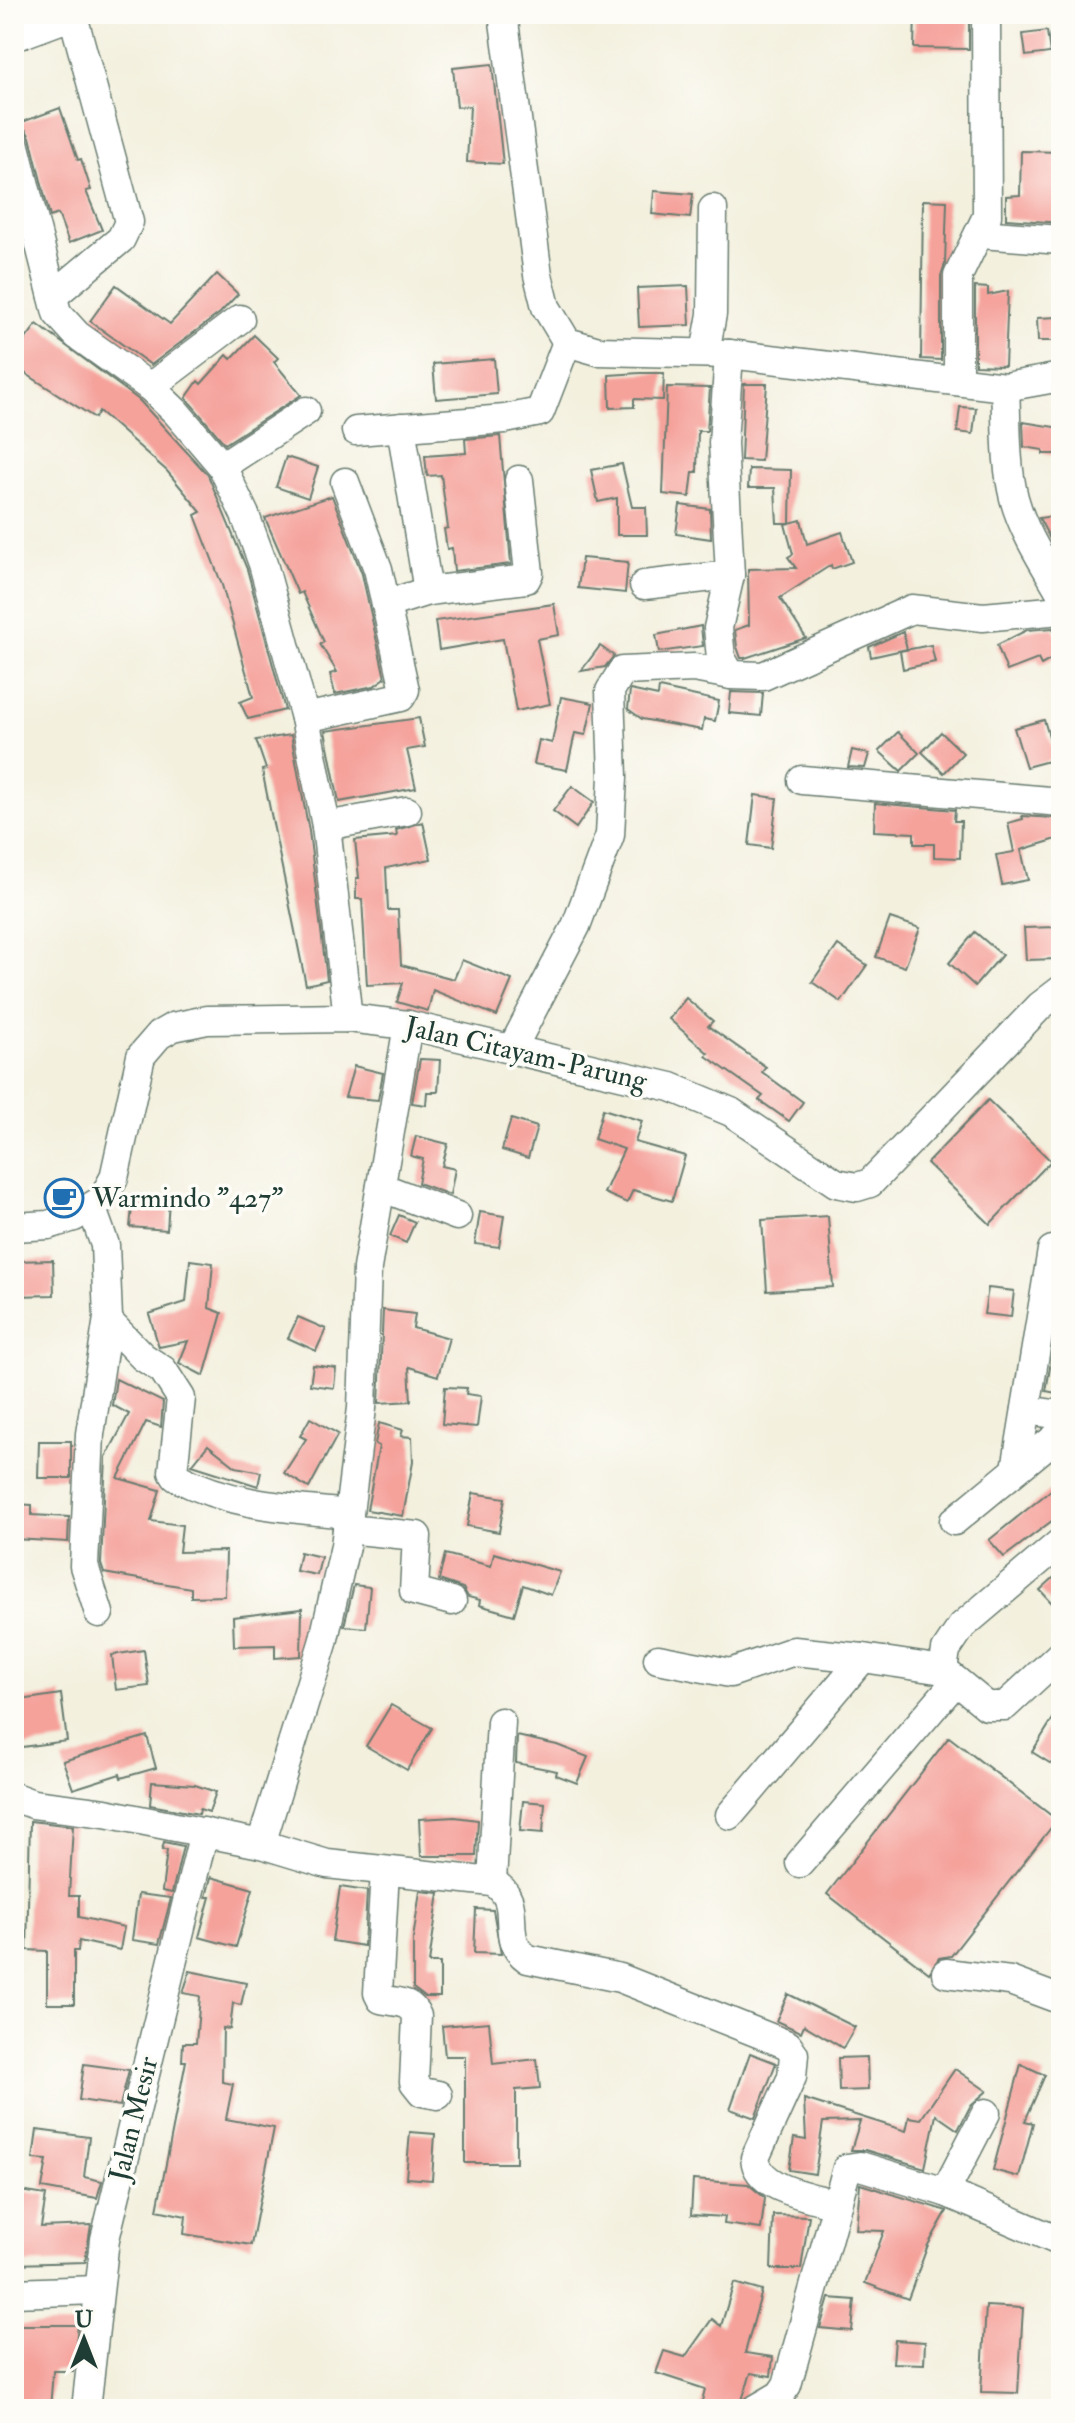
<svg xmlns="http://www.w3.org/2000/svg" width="1075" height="2423" viewBox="0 0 1075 2423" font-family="'IM FELL Double Pica',serif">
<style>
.building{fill:#f5a29b}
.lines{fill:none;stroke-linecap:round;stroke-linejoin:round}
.minor-casing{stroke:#697c70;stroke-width:31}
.minor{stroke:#fff;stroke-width:28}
.labels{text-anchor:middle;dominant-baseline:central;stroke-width:7;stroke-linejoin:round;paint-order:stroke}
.street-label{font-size:28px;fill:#1f3d34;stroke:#fdfcf7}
.poi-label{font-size:28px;fill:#1f3d34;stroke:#fdfcf7;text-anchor:start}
</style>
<rect width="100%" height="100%" fill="#fdfcf7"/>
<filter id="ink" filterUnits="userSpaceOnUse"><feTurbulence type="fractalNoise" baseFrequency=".0125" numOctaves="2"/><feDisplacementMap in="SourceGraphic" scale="16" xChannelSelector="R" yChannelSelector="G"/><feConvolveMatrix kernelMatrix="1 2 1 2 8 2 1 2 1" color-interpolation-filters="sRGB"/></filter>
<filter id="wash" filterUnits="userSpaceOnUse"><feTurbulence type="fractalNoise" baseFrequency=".006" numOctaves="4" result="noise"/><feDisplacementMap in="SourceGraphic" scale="32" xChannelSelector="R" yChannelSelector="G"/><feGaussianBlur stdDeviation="1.8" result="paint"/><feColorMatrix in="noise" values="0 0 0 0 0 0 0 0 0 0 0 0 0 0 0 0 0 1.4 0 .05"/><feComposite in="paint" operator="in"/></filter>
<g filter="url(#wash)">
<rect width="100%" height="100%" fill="#f3f0de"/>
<g id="blocks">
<g class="building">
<polygon points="915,14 969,14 969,49 914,48"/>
<polygon points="1047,31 1050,53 1026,56 1023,34"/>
<polygon points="492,64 503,164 467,162 470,106 457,107 453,68"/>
<polygon points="60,108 78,160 81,159 91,190 86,191 102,230 69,243 58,214 50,217 30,137 26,130 14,125"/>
<polygon points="1021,151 1061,152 1061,223 1006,219 1006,196 1020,195"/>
<polygon points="654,191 693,194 690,218 652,214"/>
<polygon points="923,200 947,201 945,264 941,276 941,360 921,359"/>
<polygon points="217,274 238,294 220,313 151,365 90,321 116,285 170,324"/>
<polygon points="688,286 690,325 639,327 637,288"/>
<polygon points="975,287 988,288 988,295 1008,291 1005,366 975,365"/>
<polygon points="1058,317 1059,341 1038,341 1037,318"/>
<polygon points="37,324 139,400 208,475 247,569 285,710 248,719 240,702 253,697 222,585 195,515 201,512 167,471 99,411 95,418 14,366 14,355"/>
<polygon points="254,335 278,358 274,362 301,395 225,444 186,398 198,381 201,384 227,355 231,359"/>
<polygon points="494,359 497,394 436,399 433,364"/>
<polygon points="640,373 664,373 663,400 634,399 634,407 610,408 609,375"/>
<polygon points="744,384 767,384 761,461 741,460"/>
<polygon points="667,387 710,388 707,431 698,431 697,472 693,472 690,497 663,494"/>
<polygon points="960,407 976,408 973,434 957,432"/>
<polygon points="1023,422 1061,428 1061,454 1043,454 1043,450 1024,447"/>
<polygon points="500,436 511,564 454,571 452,548 447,549 444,529 448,528 441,475 427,476 425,456 466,453 465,439"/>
<polygon points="286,457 318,467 308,498 276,487"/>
<polygon points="622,464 632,507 646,507 647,535 617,535 617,498 598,502 591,470"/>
<polygon points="749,469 791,470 790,523 801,520 807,544 842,532 852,562 832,569 831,565 780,598 806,638 745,658 741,658 737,647 735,630 749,625 748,569 796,568 788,557 793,554 785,524 790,523 777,523 775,488 748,488"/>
<polygon points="332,496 362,574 385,678 374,686 335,694 330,674 337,672 320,644 324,642 302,592 298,594 265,518"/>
<polygon points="680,505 710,509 711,539 676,534"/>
<polygon points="1061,515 1061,538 1050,539 1039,518"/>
<polygon points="582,558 628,562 625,593 578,588"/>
<polygon points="554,604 559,635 537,639 550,704 516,711 503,639 439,650 435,621"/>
<polygon points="701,626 703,646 659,652 656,635"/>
<polygon points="1053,628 1061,642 1061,654 1041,665 1038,659 1007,671 997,645 1027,630"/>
<polygon points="903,632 907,649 871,657 869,647"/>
<polygon points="931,645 935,662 903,669 900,651"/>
<polygon points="600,646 614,656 605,667 581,671"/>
<polygon points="659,688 719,701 715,721 704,719 702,730 642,719 628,709 630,690 658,696"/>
<polygon points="731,692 763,693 761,716 729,713"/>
<polygon points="561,697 593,703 586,735 575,733 567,770 534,764 539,740 552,743"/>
<polygon points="419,718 425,747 407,750 416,788 339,802 325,731"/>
<polygon points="1044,720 1056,759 1026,767 1014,728"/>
<polygon points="898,732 919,753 901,771 879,751"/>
<polygon points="941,732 963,753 944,773 922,752"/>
<polygon points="291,735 309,831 327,980 306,985 262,770 266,769 256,740"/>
<polygon points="852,750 869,754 865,768 848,767"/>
<polygon points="572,786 594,802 576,828 553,811"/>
<polygon points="755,795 777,798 771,848 749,845"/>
<polygon points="875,803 955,810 954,821 961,821 960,858 934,857 934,844 914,844 914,833 874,831"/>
<polygon points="1022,816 1054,818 1060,838 1021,850 1028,880 1002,885 996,855 1014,852 1008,823 1023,819"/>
<polygon points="423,822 431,859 386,868 388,910 398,910 401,965 454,979 462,960 512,980 497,1016 433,990 428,1011 397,1002 403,983 367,985 362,899 356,899 356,878 359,878 355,840 397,836 396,830"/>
<polygon points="890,918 920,928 905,967 876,957"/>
<polygon points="1056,927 1058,959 1026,960 1024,928"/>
<polygon points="975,932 1002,955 975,986 949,963"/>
<polygon points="838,945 867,965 841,1002 812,982"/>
<polygon points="686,998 713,1021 708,1026 766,1067 762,1072 803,1102 789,1121 759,1100 763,1096 706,1056 708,1053 669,1019"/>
<polygon points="420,1059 440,1060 438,1092 427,1092 426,1105 412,1103"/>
<polygon points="354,1066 383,1073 378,1100 345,1097"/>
<polygon points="988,1100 1051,1161 990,1224 927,1163"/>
<polygon points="603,1109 642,1121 635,1142 685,1156 672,1201 633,1190 627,1203 604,1193 624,1149 594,1139"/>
<polygon points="511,1119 537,1127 528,1158 502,1150"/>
<polygon points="416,1136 448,1144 442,1166 455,1169 450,1195 418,1183 423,1159 411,1156"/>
<polygon points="133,1198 169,1200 167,1230 130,1227"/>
<polygon points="480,1212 504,1216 499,1247 475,1244"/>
<polygon points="399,1215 415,1222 406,1243 390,1236"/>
<polygon points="828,1216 833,1287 767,1291 762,1220"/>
<polygon points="53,1260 54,1295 15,1296 14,1261"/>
<polygon points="190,1260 213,1263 209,1308 222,1313 204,1376 179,1363 188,1341 159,1347 149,1314 186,1302"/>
<polygon points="988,1288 1014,1291 1011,1317 984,1314"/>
<polygon points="383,1310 415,1314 413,1328 449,1338 438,1376 409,1367 411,1401 379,1403"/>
<polygon points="298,1317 326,1329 316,1351 288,1338"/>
<polygon points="1058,1321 1061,1322 1061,1394 1046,1391"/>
<polygon points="313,1365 336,1368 334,1388 310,1385"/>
<polygon points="116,1379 163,1402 161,1427 146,1422 118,1478 160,1490 151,1521 182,1525 179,1552 226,1551 225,1596 191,1597 191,1588 104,1573 101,1564 106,1457 129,1414 112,1405"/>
<polygon points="445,1387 467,1388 466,1394 481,1396 477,1427 442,1424"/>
<polygon points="310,1418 338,1434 309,1488 284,1473 306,1439 300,1436"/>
<polygon points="379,1423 403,1430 401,1436 412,1437 413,1462 403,1516 367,1510 379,1446 375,1444"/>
<polygon points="39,1441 71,1441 71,1478 38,1478"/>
<polygon points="208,1445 236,1467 261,1472 258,1486 192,1465"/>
<polygon points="1061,1482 1061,1514 1004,1557 989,1540"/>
<polygon points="473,1493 505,1498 499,1532 467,1526"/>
<polygon points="14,1504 32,1505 32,1515 69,1517 68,1542 14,1539"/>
<polygon points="300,1552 321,1557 317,1575 296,1571"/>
<polygon points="494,1553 560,1572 551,1595 523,1585 514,1615 479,1605 480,1600 468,1597 463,1588 439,1580 445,1554 491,1566"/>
<polygon points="1061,1571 1061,1613 1040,1590"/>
<polygon points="354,1585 370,1587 366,1628 344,1626"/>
<polygon points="302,1609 301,1656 275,1658 275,1645 234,1646 233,1617"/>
<polygon points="144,1650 149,1686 116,1690 112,1655"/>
<polygon points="61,1694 67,1741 14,1748 14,1701"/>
<polygon points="391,1705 432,1728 407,1770 366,1746"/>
<polygon points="1061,1706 1061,1770 1032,1752"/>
<polygon points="147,1736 156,1768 121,1778 120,1774 73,1789 63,1761"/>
<polygon points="517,1736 557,1745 588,1757 577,1783 556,1775 557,1771 516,1763"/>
<polygon points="949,1737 1057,1820 951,1956 939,1958 929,1973 827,1894"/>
<polygon points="152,1782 195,1785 216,1792 209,1812 200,1809 199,1814 150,1805"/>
<polygon points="523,1801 545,1803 543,1833 520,1831"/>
<polygon points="455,1817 478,1820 476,1856 421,1856 419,1819"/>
<polygon points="30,1821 73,1826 69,1896 79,1896 79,1917 124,1927 120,1950 79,1941 78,1951 74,1951 74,2004 47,2004 47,1951 27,1950"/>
<polygon points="164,1842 183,1846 172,1893 162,1891 167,1850 162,1850"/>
<polygon points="211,1877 253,1889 236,1947 199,1937 210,1897 206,1897"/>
<polygon points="340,1887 367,1891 364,1946 332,1941"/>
<polygon points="420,1891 439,1893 429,1963 440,1963 440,1997 425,1997 413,1988 413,1939"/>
<polygon points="138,1894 171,1898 159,1944 132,1940"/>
<polygon points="476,1909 493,1910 501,1954 474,1953"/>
<polygon points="190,1971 246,1983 241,2005 233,2003 230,2029 223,2028 222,2082 233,2084 226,2119 274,2128 251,2245 184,2234 186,2216 157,2210 186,2061 182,2061 183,2043 196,2043 200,1996 183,1993"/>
<polygon points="788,1994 855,2027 843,2048 804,2025 801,2032 776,2021"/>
<polygon points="489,2022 493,2064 537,2059 540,2088 516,2090 516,2163 465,2163 465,2056 445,2056 442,2026"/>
<polygon points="750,2053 776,2063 755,2118 730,2109"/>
<polygon points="867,2057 868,2090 839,2091 838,2058"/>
<polygon points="84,2064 129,2070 120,2106 79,2100"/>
<polygon points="1021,2064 1045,2075 1025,2121 1033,2123 1019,2177 993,2170"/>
<polygon points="955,2069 987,2091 971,2105 958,2130 936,2115 925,2168 865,2150 851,2150 860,2121 823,2122 815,2174 789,2170 794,2138 806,2140 804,2099 906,2131 909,2117 921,2119"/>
<polygon points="37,2130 89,2137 84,2177 102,2181 97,2198 42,2188 47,2160 33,2159"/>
<polygon points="410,2132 435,2134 432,2180 406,2178"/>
<polygon points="693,2180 748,2184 765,2198 761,2229 724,2224 725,2217 691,2215"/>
<polygon points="860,2184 947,2211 928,2245 908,2299 865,2283 884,2231 856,2230"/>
<polygon points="14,2190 46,2195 41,2227 91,2225 85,2262 14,2264"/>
<polygon points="773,2215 809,2216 801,2269 771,2269"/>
<polygon points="734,2283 762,2291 745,2353 773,2357 771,2376 751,2373 739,2409 700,2409 705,2389 656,2373 664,2351 685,2357 712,2319 721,2326"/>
<polygon points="829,2298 855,2300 852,2331 820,2328"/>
<polygon points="986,2306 1023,2308 1018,2393 981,2392"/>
<polygon points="14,2325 78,2325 73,2371 53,2371 50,2409 14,2406"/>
<polygon points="895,2340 925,2342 924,2364 893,2363"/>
</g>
</g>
</g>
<g filter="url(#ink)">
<use href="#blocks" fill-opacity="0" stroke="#697c70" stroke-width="2"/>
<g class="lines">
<g class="minor-casing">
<g id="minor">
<polyline points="503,14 538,275 546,307 567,342 598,351 729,354 1005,387 1061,377"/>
<polyline points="14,37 60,20 67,18 75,23 129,222 121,239 53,296"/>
<polyline points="14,142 57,313 77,335 150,387 176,412 222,466 245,515 263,564 305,718 326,826 348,1018"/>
<polyline points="981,234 1061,240"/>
<polyline points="705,353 712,314 713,209"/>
<polyline points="729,354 723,443 730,575 718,628 721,658 731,675"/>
<polyline points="958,381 958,276 987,216 986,14"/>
<polyline points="150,387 240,319"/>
<path d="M1005 387C1007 424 1005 463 1014 498 1023 532 1044 563 1061 593"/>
<polyline points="401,427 428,591"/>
<polyline points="356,431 505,419 540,412 567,342"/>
<polyline points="222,466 306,411"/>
<polyline points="644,585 730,575"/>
<polyline points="387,604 428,591 526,579 529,573 519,480"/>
<polyline points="305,718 401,697 405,690 378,569 345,482"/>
<polyline points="802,780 1061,802"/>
<polyline points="326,826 407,811"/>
<polyline points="512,1049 576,926 610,835 613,777 610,691 622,671 694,668 731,675 763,676 912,609 983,617 1061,610"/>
<polyline points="381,1187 457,1216"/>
<polyline points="92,1209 105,1245 108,1318 90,1434 84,1566 99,1613"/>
<polyline points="14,1227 48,1225 74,1217 102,1200 114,1178 141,1056 159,1035 173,1027 207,1020 348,1018 408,1025 671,1087 731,1112 836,1183 857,1187 870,1183 1040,1006 1061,990"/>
<path d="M108 1321 143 1357 163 1370 181 1398 173 1472 176 1477C232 1506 288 1508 349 1514"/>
<polyline points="1026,1410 1061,1415"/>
<polyline points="1016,1469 1052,1250"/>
<polyline points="954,1521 1061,1433"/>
<polyline points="347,1529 417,1536 414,1591 452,1601"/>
<polyline points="658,1659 730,1673 794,1651 863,1658 943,1670 987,1706 1005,1706 1061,1654"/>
<polyline points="943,1670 946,1650 962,1626 1061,1542"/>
<path d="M14 1797 33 1804 105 1813 261 1844 327 1864 492 1882C528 1902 495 1937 528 1959L620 1978 788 2045 794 2054 792 2077 755 2158C757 2189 810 2196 835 2204"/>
<polyline points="730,1815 863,1658"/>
<polyline points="261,1844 323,1643 345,1546 362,1408 367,1268 408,1025"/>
<polyline points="800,1863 956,1681"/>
<path d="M385 1871 378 1993 381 1999C396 2003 410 1999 417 2016L414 2082 422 2092 438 2095"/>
<polyline points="492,1882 501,1722"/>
<polyline points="946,1973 1010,1981 1061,2000"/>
<polyline points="945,2192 986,2113"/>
<polyline points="14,2293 97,2290"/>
<polyline points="86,2409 105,2239 204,1832"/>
<polyline points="756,2409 780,2395 787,2385 847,2168 860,2166 945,2192 1061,2242"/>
</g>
</g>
<use href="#minor" class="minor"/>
</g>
</g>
<defs>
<g id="cafe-ring" transform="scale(2)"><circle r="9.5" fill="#fdfcf7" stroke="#1f6fb2" stroke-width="1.5"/><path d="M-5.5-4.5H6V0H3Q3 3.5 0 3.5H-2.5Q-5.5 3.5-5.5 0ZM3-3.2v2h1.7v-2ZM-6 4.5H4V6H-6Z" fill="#1f6fb2"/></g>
</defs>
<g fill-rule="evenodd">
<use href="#cafe-ring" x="64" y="1198"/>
</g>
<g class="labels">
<g class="street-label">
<text transform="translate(526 1054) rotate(13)">Jalan Citayam-Parung</text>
<text transform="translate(134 2119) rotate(-76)">Jalan Mesir</text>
</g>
<g class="poi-label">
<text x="92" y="1198">Warmindo "427"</text>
</g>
</g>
<rect width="1075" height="2423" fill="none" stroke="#fdfcf7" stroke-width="48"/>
<g transform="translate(84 2339)" stroke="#fdfcf7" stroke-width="6" paint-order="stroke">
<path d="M0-6L14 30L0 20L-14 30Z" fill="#1f3d34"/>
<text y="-12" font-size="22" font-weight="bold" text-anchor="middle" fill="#1f3d34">U</text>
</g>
</svg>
